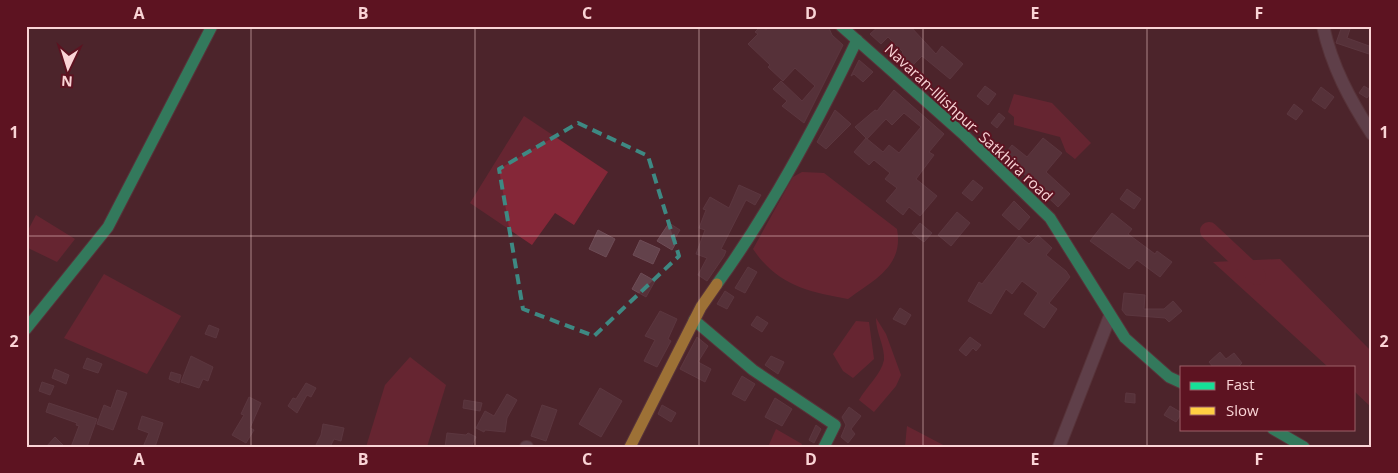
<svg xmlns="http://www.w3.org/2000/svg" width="1398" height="473" viewBox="0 0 1398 473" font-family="'Open Sans',sans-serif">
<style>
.water{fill:#852738}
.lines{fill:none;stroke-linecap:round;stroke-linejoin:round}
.river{stroke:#852738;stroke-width:18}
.building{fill:#63424b;stroke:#6e4c56}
.street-casing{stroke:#644449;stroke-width:14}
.fast-casing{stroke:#644449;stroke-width:13}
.slow-casing{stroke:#644449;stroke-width:13}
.street{stroke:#76606d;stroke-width:12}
.fast{stroke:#16e098;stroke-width:11}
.slow{stroke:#ffcf43;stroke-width:11}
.marked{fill:none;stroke:#3e8983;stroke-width:4;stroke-dasharray:10 6;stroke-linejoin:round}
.grid{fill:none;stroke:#fad4d6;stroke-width:1;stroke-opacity:0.55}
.labels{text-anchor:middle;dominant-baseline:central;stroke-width:4;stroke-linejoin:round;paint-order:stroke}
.street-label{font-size:15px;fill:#fad4d6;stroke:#5d1321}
.neatline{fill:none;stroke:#fad4d6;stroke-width:2}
.grid-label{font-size:16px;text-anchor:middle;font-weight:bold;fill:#fad4d6}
</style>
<rect width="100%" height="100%" fill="#4c242c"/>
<g class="water">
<polygon points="1014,94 1052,103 1091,143 1075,159 1066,152 1060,137 1014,125 1014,117 1008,112"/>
<polygon points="524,116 608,172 574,225 555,213 532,245 470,203"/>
<path d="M802 172 824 173 897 229C904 266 874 280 848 299 808 292 777 285 753 249L793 177Z"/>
<polygon points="36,215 75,239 57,262 26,247 26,234"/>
<polygon points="1280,259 1372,352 1372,408 1354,391 1354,367 1328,367 1213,262"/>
<polygon points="104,274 181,316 147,374 64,338"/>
<path d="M876 318 886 334 901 375 896 386 874 412 859 400C866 387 881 375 884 360 885 346 876 333 876 318Z"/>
<polygon points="856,321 869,322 874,359 853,378 843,371 833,354"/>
<polygon points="410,357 446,385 427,447 366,447 385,385"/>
<polygon points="907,426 947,447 905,447"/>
<polygon points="776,429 802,444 801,447 768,447"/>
</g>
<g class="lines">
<polyline class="river" points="1209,231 1257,276"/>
</g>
<g class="building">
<polygon points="761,26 766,30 769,26 828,26 832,35 843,45 804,123 782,106 787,101 773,89 781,81 802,101 815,86 795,68 783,81 768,67 770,65 748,44 758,34 755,32"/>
<polygon points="879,26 910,26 936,54 942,46 963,64 950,79 922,56 909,69 897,58 903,52 888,37 881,44 870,34"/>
<polygon points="1342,26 1351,26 1347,38 1372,47 1372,55 1336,43"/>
<polygon points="859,60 873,72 863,82 854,74 851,76"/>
<polygon points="985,86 996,94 988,105 977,96"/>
<polygon points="1364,86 1372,91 1367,98 1359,93"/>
<polygon points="1321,87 1334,97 1325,109 1312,100"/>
<polygon points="894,90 944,134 929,152 934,155 916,179 937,196 920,216 909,207 903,215 886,201 897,188 885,179 890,173 874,160 869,165 854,152 866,138 883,152 889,145 899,153 921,127 904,113 892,125 886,119 867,139 855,127 875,110 877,111"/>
<polygon points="1294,104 1303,111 1296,120 1287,114"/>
<polygon points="835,110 851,124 826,149 817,142"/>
<polygon points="999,113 1005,118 997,128 991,123"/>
<polygon points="1043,138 1062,153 1046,172 1070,194 1058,207 1004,155 1012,145 1027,157"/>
<polygon points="973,180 983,188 972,201 962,193"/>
<polygon points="739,185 761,195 755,205 746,200 721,249 726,251 724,256 707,281 698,275 707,258 696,254 705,230 699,228 706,210 703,209 710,197 729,208"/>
<polygon points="1127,189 1141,199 1134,209 1120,199"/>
<polygon points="1014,201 1030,217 1019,230 1002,215"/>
<polygon points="957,212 970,223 951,246 938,235"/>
<polygon points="1112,213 1132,229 1128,234 1155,254 1157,251 1172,262 1160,277 1137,260 1129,269 1090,241"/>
<polygon points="669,223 680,230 674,240 677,241 672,250 657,241"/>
<polygon points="920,223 932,233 924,242 912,233"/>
<polygon points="598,230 615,239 606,257 589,249"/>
<polygon points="1038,235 1052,248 1046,255 1066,271 1070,277 1049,303 1057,309 1044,328 1024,314 1038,293 1022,281 1012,294 1006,289 991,314 968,301 979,282 982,284 1019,236 1029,244"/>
<polygon points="640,240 660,249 653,264 633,255"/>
<polygon points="748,267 757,272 745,293 735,288"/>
<polygon points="641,273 655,281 646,297 632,289"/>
<polygon points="725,291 734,297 727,309 717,304"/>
<polygon points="1124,293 1145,295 1144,309 1164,309 1173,301 1182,311 1169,322 1165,318 1126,315 1122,310"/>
<polygon points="900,308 911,315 905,325 893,319"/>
<polygon points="660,311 677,319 668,339 671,341 657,367 644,361 655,340 645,336"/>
<polygon points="757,316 768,323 762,332 751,325"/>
<polygon points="209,325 219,329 216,338 205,334"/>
<polygon points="697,337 708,346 698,362 711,369 705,382 680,369"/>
<polygon points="970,337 981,345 976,351 973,348 966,356 959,350"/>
<polygon points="1220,352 1226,359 1234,353 1242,363 1238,367 1213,367 1209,362"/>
<polygon points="191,356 213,367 208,381 203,379 199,388 181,382"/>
<polygon points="771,356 784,362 778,374 765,365"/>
<polygon points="87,358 102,364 98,373 83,368"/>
<polygon points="55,369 69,375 66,384 52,378"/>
<polygon points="171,372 181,375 179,383 169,379"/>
<polygon points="742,376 755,384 745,401 732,394"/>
<polygon points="42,382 54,386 50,395 39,391"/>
<polygon points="306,383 316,388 311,397 307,395 297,413 288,406 293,398 296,399"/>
<polygon points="600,388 622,401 601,437 579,424"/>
<polygon points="117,390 127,393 113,430 97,424 104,405 111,408"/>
<polygon points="1126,393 1135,394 1135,403 1125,402"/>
<polygon points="507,394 517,400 507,418 505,432 485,430 484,432 476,428 485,411 494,416"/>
<polygon points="249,397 261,403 250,428 254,430 246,443 232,435 244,415 241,414"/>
<polygon points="775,398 792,409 782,426 765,417"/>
<polygon points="464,400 482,403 480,411 463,408"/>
<polygon points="49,403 97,419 87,447 71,447 79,426 76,425 77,423 46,412"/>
<polygon points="542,405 557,410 546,441 531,436"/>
<polygon points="662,405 676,413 671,422 658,414"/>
<polygon points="1170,406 1182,413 1176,422 1164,415"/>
<polygon points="849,407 861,416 851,429 855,434 848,443 841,437 846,425 842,417"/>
<polygon points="142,416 163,423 155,447 143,447 149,433 138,429"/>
<polygon points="323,424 344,428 341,441 334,439 330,447 315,447 321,435"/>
<polygon points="816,425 821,429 814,443 809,440"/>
<polygon points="447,433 466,435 468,433 476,437 471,447 445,447"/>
<polygon points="55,437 65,447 46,447"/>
</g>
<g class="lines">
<g class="street-casing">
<g id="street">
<path d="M1323 26C1332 67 1350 100 1372 134"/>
<polyline points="526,447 527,447"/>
<polyline points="1059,447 1110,316"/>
</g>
</g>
<g class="fast-casing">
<g id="fast">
<polyline points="841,26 964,135 1050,218 1125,338 1169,377 1182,383"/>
<path d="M717 284C772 208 817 124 857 40"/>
<polyline points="694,320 753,370 835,425 824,447"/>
<polyline points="26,329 108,227 212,26"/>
<polyline points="1273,429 1304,447"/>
</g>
</g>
<g class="slow-casing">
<polyline id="slow" points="630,447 701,307 717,284"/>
</g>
<use href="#street" class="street"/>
<use href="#fast" class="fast"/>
<use href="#slow" class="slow"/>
</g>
<path d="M0 0H1398V473H0ZM578 123 648 156 679 256 594 336 523 309 499 169Z" fill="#4c242c" fill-opacity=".55" fill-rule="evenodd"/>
<path class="marked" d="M578 123 648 156 679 256 594 336 523 309 499 169Z"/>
<path class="grid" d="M251 26V447M475 26V447M699 26V447M923 26V447M1147 26V447M26 236H1372"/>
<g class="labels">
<g class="street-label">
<text transform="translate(969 122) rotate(43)">Navaran-Illishpur- Satkhira road</text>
</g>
</g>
<rect width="1398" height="473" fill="none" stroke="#5d1321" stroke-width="55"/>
<rect x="1180" y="366" width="175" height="65" fill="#5d1321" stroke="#9c6069"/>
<rect x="1190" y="382" width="25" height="8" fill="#16e098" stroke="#9c6069"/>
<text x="1226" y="390" font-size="15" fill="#fad4d6">Fast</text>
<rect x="1190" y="407" width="25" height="8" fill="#ffcf43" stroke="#9c6069"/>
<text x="1226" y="416" font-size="15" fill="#fad4d6">Slow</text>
<g transform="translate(68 68) rotate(184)" stroke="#5d1321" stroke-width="4" paint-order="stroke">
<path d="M0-4L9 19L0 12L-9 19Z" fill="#fad4d6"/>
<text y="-8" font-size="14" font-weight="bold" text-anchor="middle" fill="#fad4d6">N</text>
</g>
<rect x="28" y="28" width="1342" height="418" class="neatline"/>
<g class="grid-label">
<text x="139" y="19">A</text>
<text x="363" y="19">B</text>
<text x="587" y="19">C</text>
<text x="811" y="19">D</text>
<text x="1035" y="19">E</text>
<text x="1259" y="19">F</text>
<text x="14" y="138">1</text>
<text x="1384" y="138">1</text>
<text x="14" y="347">2</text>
<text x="1384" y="347">2</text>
<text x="139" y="465">A</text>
<text x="363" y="465">B</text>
<text x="587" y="465">C</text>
<text x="811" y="465">D</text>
<text x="1035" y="465">E</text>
<text x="1259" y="465">F</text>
</g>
</svg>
